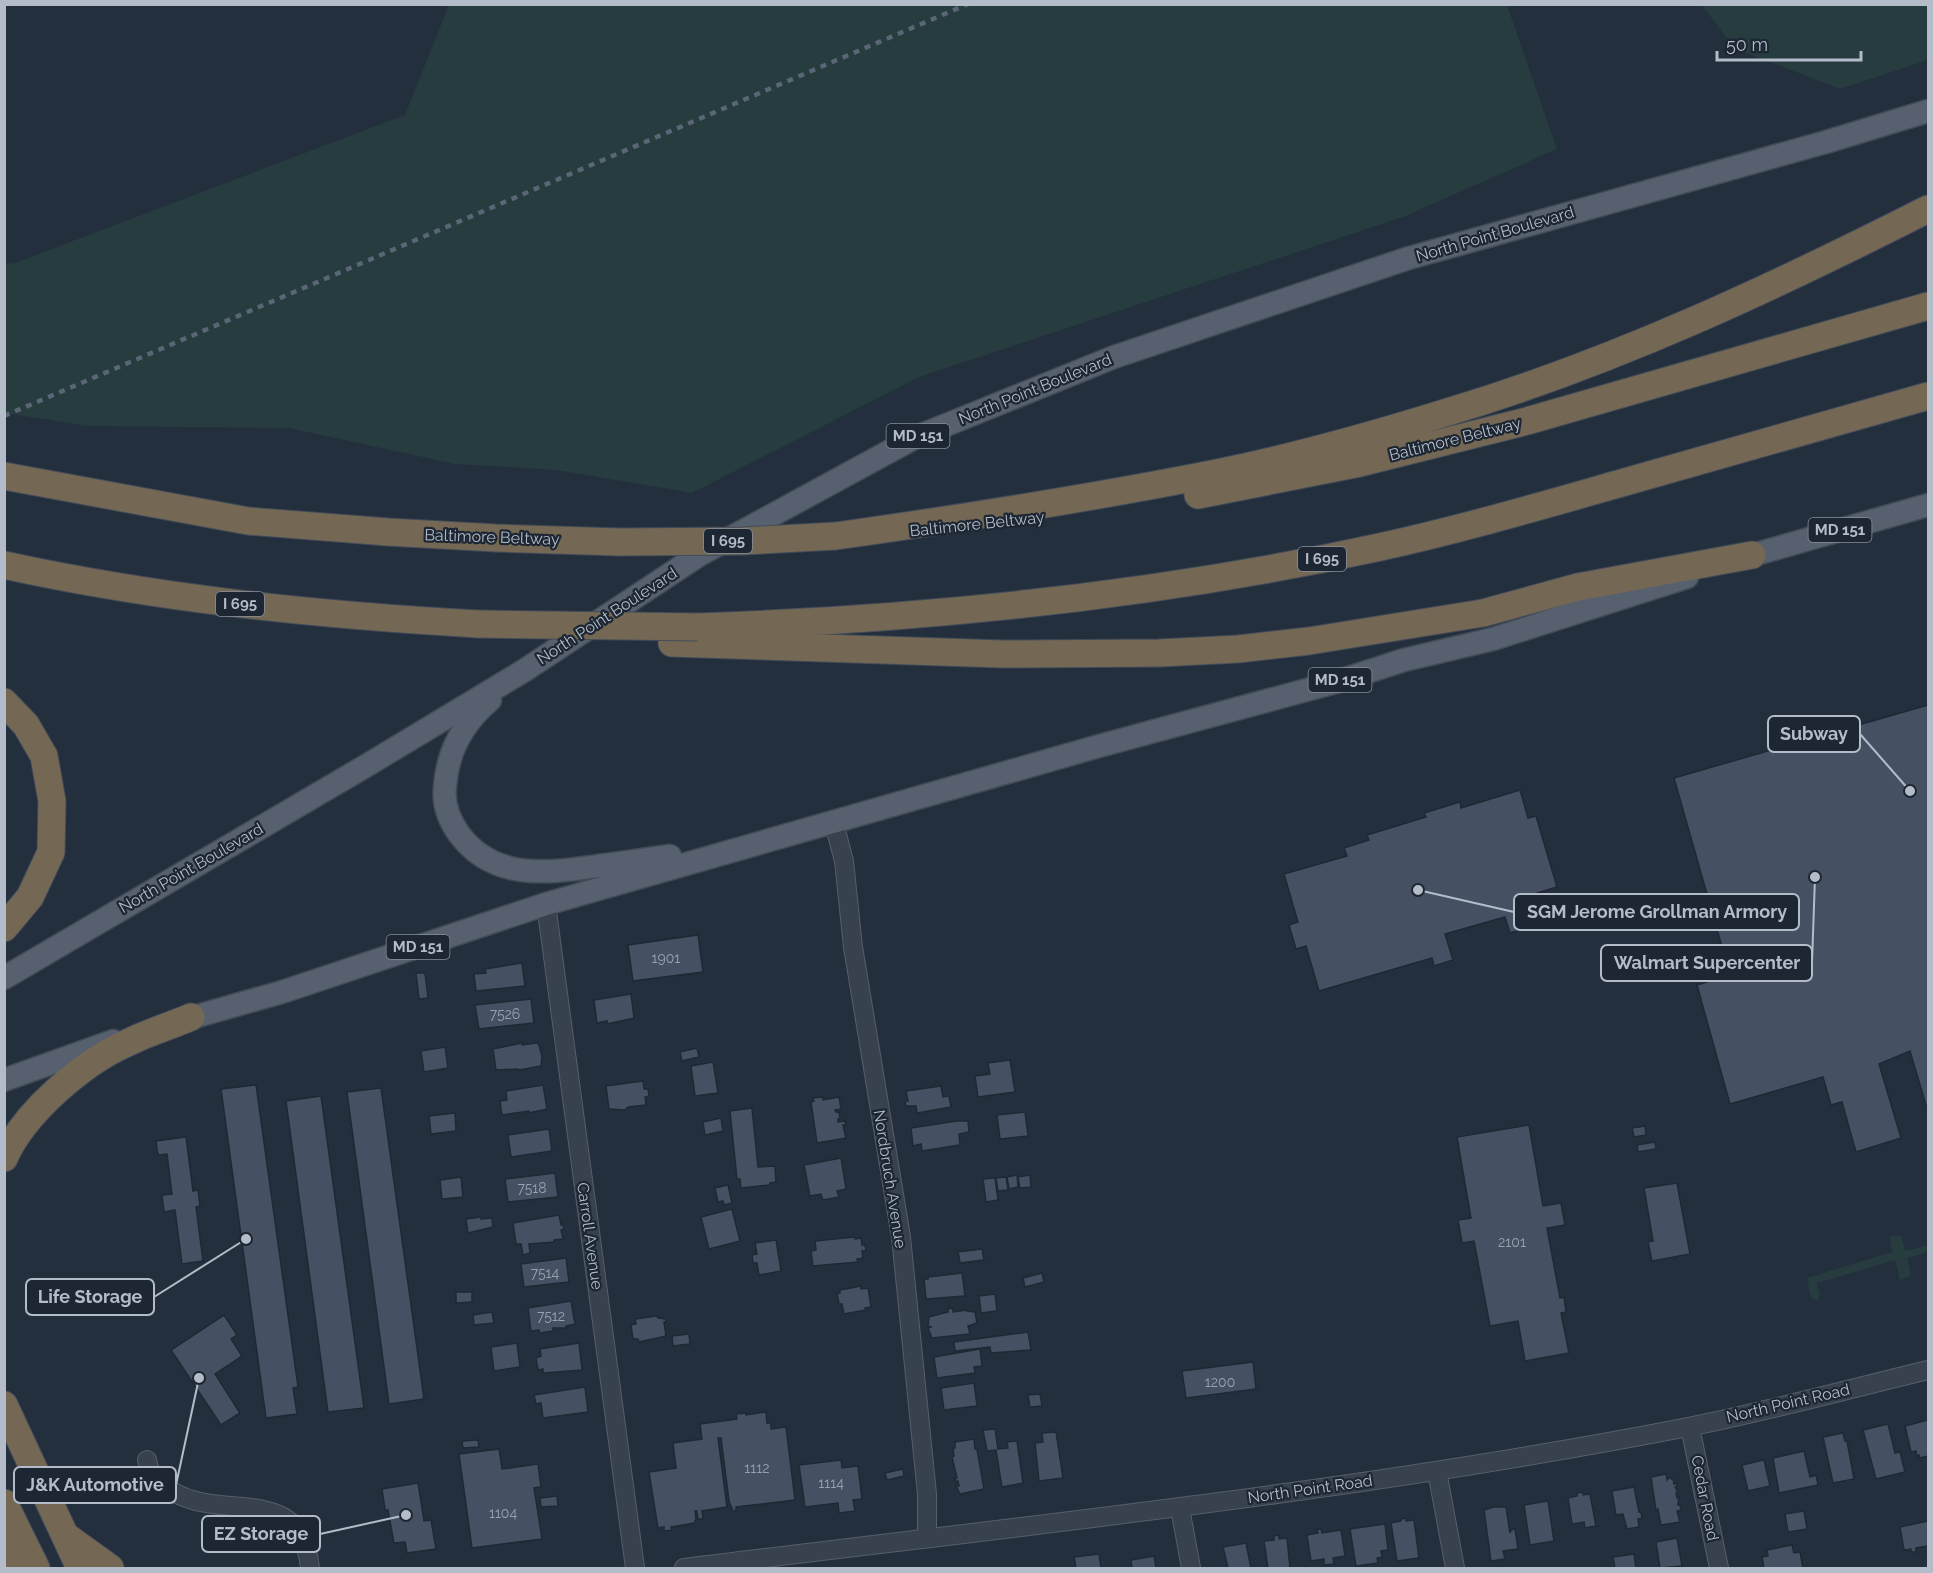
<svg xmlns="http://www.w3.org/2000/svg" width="1933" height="1573" viewBox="0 0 1933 1573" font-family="Raleway,sans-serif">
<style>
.green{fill:#263c3f}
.building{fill:#455162;stroke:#1f2835;stroke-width:1.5}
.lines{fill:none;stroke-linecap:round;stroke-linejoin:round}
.minor-casing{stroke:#565f6c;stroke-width:20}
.major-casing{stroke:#414a57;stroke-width:25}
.highway-casing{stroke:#434c59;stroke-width:29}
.minor{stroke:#38414e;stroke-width:18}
.major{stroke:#56606e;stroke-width:22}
.highway{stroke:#746855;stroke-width:27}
.rail{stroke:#5a6575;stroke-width:4.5;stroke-dasharray:6 6;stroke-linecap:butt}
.highway-bridge-casing{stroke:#434c59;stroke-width:29;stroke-linecap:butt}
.highway-bridge{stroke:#746855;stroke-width:27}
.labels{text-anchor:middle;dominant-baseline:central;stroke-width:4.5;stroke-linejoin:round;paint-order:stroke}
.number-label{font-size:14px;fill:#98a1af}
.shield{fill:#1d2633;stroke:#878f9c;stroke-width:1.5}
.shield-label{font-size:15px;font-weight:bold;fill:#b4bcc9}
.street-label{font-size:16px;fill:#b4bcc9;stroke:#1d2633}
.leader{fill:none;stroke:#b4bcc9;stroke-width:2}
.callout-dot{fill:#b4bcc9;stroke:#1d2633;stroke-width:2}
.callout{fill:#1d2633;stroke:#b4bcc9;stroke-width:2}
.callout-label{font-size:18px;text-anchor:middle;font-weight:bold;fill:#b4bcc9}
</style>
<rect width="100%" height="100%" fill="#242f3e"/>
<g class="green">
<polygon points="449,5 1507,5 1557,149 1403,217 919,377 692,493 557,470 455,464 289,428 88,426 5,413 5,264 15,263 405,115"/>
<polygon points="1702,5 1928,5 1928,60 1840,89 1734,48"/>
<polygon points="1901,1235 1905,1251 1928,1245 1928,1252 1907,1258 1911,1276 1900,1280 1895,1260 1817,1283 1820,1296 1817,1300 1811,1298 1807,1278 1892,1252 1890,1237"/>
</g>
<g class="building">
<polygon points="1928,705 1928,1112 1910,1051 1879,1064 1901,1138 1856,1152 1842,1102 1831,1105 1823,1077 1730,1104 1697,985 1730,975 1674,778"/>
<polygon points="1520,790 1528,818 1536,816 1557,887 1537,893 1545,922 1510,933 1505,917 1445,934 1453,960 1434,966 1432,958 1319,991 1306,946 1296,949 1289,925 1298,922 1284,874 1347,856 1344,848 1369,840 1367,835 1426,817 1424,813 1460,802 1461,808"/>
<polygon points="698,935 703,972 633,981 628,945"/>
<polygon points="522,963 525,986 476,991 474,974 486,973 485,969"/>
<polygon points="416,973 425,973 428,998 419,999"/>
<polygon points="631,994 634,1018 607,1024 607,1021 597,1023 594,1000"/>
<polygon points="531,999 534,1023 479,1029 475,1005"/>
<polygon points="522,1043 522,1045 537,1043 539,1045 542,1056 541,1066 519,1070 518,1069 496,1070 493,1049"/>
<polygon points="445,1047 448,1068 424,1072 421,1051"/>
<polygon points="697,1048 699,1057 682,1061 680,1052"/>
<polygon points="1010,1060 1015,1092 978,1097 975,1076 990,1074 988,1063"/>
<polygon points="713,1062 718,1093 695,1096 691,1066"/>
<polygon points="643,1081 644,1089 648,1089 649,1096 645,1097 646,1105 628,1107 625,1110 609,1109 606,1086"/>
<polygon points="256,1085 298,1387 293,1388 297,1414 266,1418 221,1089"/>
<polygon points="543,1085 547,1109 529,1113 529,1111 502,1115 500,1101 507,1100 506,1091"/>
<polygon points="941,1086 943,1097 949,1096 951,1107 917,1113 916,1106 906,1106 905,1102 908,1101 906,1091"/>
<polygon points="381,1088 424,1399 389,1404 347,1092"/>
<polygon points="321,1096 364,1408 328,1412 286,1101"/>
<polygon points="822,1097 823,1100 839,1097 841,1109 835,1110 836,1112 839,1112 840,1119 838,1119 838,1122 845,1121 846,1125 843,1125 846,1138 817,1143 811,1102 814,1101 813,1098"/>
<polygon points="752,1108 758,1167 775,1166 776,1182 770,1183 770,1185 741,1188 740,1179 737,1179 730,1111"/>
<polygon points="1025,1112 1028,1136 1000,1139 997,1115"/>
<polygon points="455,1113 456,1131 431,1134 429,1116"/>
<polygon points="721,1118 723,1131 705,1135 703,1122"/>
<polygon points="957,1121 968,1121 969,1132 959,1134 960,1145 922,1151 921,1144 913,1146 911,1128"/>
<polygon points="1529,1125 1543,1206 1561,1203 1565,1225 1547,1228 1560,1298 1564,1297 1566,1312 1561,1313 1569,1353 1525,1361 1518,1321 1490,1326 1474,1241 1462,1243 1458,1220 1471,1218 1457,1137"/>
<polygon points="1645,1126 1646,1135 1634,1137 1632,1128"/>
<polygon points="549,1129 552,1151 511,1157 508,1135"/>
<polygon points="186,1137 193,1191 198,1190 200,1206 196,1207 203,1261 182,1264 175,1210 164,1212 162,1195 172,1194 167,1154 158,1155 156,1141"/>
<polygon points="1655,1142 1656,1149 1638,1152 1637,1145"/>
<polygon points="841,1158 846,1189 837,1191 839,1197 823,1200 821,1194 810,1196 804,1165"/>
<polygon points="555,1173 558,1197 508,1202 505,1179"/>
<polygon points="1017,1175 1018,1187 1009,1189 1007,1177"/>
<polygon points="1030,1175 1031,1187 1020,1188 1018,1177"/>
<polygon points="461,1177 463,1197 442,1199 440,1180"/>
<polygon points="1006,1177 1008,1190 998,1191 996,1178"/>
<polygon points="995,1178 998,1200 986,1202 983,1179"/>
<polygon points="1677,1183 1690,1254 1652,1261 1648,1242 1653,1241 1644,1188"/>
<polygon points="728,1185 732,1203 724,1205 723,1201 718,1202 715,1188"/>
<polygon points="732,1209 740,1241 709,1249 701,1217"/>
<polygon points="559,1215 561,1225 563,1224 564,1229 561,1230 563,1239 554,1240 554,1242 529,1244 530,1253 523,1255 521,1244 516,1244 513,1223"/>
<polygon points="481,1217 481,1219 492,1218 493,1227 468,1233 466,1219"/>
<polygon points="854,1237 855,1239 861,1238 862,1245 865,1245 866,1251 862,1251 863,1258 857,1259 858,1262 813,1266 811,1251 816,1250 815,1241"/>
<polygon points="776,1240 781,1271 759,1275 757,1263 753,1263 752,1255 757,1254 755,1243"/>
<polygon points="982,1249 984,1260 960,1263 958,1252"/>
<polygon points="566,1258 569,1282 524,1287 521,1264"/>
<polygon points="962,1273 965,1296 926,1299 924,1279 928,1279 928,1277"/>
<polygon points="1042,1273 1044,1282 1025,1287 1023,1278"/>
<polygon points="861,1286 861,1289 868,1288 871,1307 865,1308 866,1310 844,1314 842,1304 839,1304 837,1293 840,1293 840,1290"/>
<polygon points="456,1292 472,1292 472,1302 456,1303"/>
<polygon points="995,1294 997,1311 981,1313 979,1296"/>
<polygon points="571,1301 575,1324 566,1326 566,1328 553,1328 553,1331 540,1333 539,1330 531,1331 528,1308"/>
<polygon points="953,1308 953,1312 967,1310 967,1311 975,1312 977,1323 968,1326 970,1334 932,1338 928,1328 931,1327 928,1326 929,1317 948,1312 948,1309"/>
<polygon points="492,1312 494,1323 474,1325 473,1315"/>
<polygon points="224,1315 237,1335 231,1339 242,1356 215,1374 240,1413 221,1425 171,1350"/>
<polygon points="657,1316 658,1318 666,1319 666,1322 664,1322 666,1336 639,1342 638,1339 633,1339 631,1325 636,1324 635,1319"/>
<polygon points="1028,1332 1031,1350 991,1353 990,1347 955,1351 954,1342"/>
<polygon points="689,1334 690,1344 673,1346 672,1336"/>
<polygon points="517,1343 520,1367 494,1371 491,1347"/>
<polygon points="579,1343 582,1370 543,1373 543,1369 538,1370 536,1358 541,1356 540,1349"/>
<polygon points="980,1349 982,1366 974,1367 975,1373 937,1378 934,1357"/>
<polygon points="1253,1362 1256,1389 1186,1398 1182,1371"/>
<polygon points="974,1383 977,1406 944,1410 941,1388"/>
<polygon points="585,1387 588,1412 543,1418 541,1403 536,1404 534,1395"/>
<polygon points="1040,1394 1042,1406 1030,1407 1028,1395"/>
<polygon points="766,1412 767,1423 771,1423 771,1429 786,1427 795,1500 736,1507 736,1511 733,1511 729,1501 721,1438 718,1438 727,1507 702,1511 703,1519 698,1519 697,1511 695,1511 696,1519 694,1523 671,1527 672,1530 664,1531 664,1527 658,1528 649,1472 676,1468 673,1443 702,1439 700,1424 737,1419 736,1414 746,1413 746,1415"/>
<polygon points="1928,1420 1928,1456 1920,1458 1919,1455 1917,1456 1916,1451 1911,1452 1905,1426"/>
<polygon points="1888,1424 1895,1453 1900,1452 1905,1472 1876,1479 1863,1430"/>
<polygon points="995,1429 998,1449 1008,1448 1007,1442 1017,1441 1023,1483 1002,1487 996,1450 987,1451 983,1430"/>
<polygon points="1056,1432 1063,1478 1039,1481 1035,1443 1043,1442 1042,1433"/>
<polygon points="1843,1433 1845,1441 1847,1441 1854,1479 1833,1483 1823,1437"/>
<polygon points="974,1439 975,1449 977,1449 984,1489 960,1494 956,1486 959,1486 958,1481 956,1482 955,1478 957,1478 952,1457 954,1456 953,1448 955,1448 955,1442"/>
<polygon points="478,1440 479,1447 463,1448 462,1441"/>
<polygon points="499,1449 502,1469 538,1464 541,1487 534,1488 542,1539 472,1548 459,1454"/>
<polygon points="1804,1451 1810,1477 1816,1475 1818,1485 1779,1493 1773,1458"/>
<polygon points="841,1460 842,1468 858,1466 862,1499 853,1500 855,1511 839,1513 838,1503 805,1507 799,1465"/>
<polygon points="1764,1460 1770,1486 1748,1491 1742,1465"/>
<polygon points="903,1469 904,1476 887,1480 885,1473"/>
<polygon points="1666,1474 1667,1480 1670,1477 1671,1479 1673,1479 1674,1484 1677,1483 1677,1486 1675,1487 1678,1493 1676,1493 1677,1498 1679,1497 1678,1505 1680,1505 1681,1510 1677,1511 1680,1522 1661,1525 1658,1509 1656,1510 1651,1477"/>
<polygon points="418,1483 424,1521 431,1520 436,1549 407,1553 405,1542 394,1543 388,1510 385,1510 382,1489"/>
<polygon points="1634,1487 1639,1512 1641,1512 1642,1518 1638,1519 1639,1527 1627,1529 1623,1514 1616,1515 1612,1491"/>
<polygon points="1583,1492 1583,1495 1590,1494 1596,1526 1585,1528 1584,1522 1572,1524 1568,1498 1577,1496 1577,1493"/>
<polygon points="557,1496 558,1506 541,1507 540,1498"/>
<polygon points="1548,1501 1554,1541 1530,1545 1524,1505"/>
<polygon points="1494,1507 1506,1507 1510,1533 1511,1530 1515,1529 1518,1549 1503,1551 1505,1559 1491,1561 1484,1510"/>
<polygon points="1804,1511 1807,1529 1788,1532 1785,1514"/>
<polygon points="1406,1518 1406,1521 1414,1520 1419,1558 1397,1561 1391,1523 1401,1521 1401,1519"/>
<polygon points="1928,1521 1928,1546 1916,1548 1916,1552 1911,1552 1911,1549 1904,1550 1900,1527"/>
<polygon points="1385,1524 1388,1550 1381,1551 1382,1557 1377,1558 1378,1563 1356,1566 1350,1529"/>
<polygon points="1317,1529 1321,1529 1322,1533 1341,1530 1345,1556 1333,1558 1334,1564 1324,1565 1324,1559 1311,1561 1307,1535 1318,1533"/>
<polygon points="1279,1535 1279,1539 1287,1538 1290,1568 1268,1568 1264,1541 1274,1540 1274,1536"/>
<polygon points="1677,1538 1682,1566 1660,1568 1656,1542"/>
<polygon points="1246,1543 1251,1568 1228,1568 1223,1547"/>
<polygon points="1792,1545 1794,1553 1800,1552 1803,1568 1764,1568 1762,1557 1768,1556 1767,1550"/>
<polygon points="1099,1554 1101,1568 1076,1568 1074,1557"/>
<polygon points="1634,1554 1636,1568 1615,1568 1613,1557"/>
<polygon points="1154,1556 1156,1568 1132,1568 1131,1560"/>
</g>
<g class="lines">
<g class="minor-casing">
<g id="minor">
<polyline points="834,823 844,861 853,947 901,1237 927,1494 927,1538"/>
<polyline points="546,904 635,1568"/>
<polyline points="1690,1427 1719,1568"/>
<path d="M147 1460C149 1471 153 1476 161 1483 213 1530 300 1474 310 1568"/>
<polyline points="1437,1471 1455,1568"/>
<polyline points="1180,1508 1191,1568"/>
<path d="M684 1568C1019 1526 1356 1492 1688 1427 1769 1411 1849 1389 1928 1370"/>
</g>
</g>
<g class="major-casing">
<g id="major">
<polyline points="1735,560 1928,505"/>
<path d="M490 700C464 722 447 752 445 787 443 804 449 820 459 834 494 881 547 873 598 866 622 863 646 859 670 856"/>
<polyline points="4,978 364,767 525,670 699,555 914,438 1114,357 1409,258 1826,142 1928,111"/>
<polyline points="176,1022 282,992 546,904 1099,746 1336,682 1404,660 1493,639 1687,577"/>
<polyline points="4,1080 113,1041"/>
</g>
</g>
<g class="highway-casing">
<g id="highway">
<polyline points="4,476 248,521 388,532 496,538 619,542"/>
<polyline points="1198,495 1360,463 1527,421 1928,306"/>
<path d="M836 536C964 518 1091 498 1217 473 1296 457 1374 435 1451 411 1617 361 1774 287 1928 209"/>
<path d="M4 565C160 599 319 615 478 624"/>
<path d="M698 627C927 619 1155 596 1380 547 1462 529 1544 505 1625 482 1726 454 1827 425 1928 396"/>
<polyline points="672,643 1002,654 1159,653 1238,649 1309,641 1483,613 1578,587 1752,555"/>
<polyline points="4,702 26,725 44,756 52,801 51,852 30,897 4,928"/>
<path d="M4 1158C24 1113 82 1063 127 1043 147 1033 170 1026 191 1017"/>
<polyline points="4,1405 80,1568"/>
<polyline points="4,1503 36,1568"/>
<polyline points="67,1537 110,1568"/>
<polyline points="8,1568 10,1520"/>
</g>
</g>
<use href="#minor" class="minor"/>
<use href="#major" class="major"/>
<use href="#highway" class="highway"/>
<polyline class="rail" points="4,416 968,4"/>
<g class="highway-bridge-casing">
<g id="highway-bridge">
<polyline points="619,542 743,541 836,536"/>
<polyline points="478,624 698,627"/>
</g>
</g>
<use href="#highway-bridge" class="highway-bridge"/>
</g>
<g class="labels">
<g class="number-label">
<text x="666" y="958">1901</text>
<text x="505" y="1014">7526</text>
<text x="532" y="1188">7518</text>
<text x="1512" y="1242">2101</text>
<text x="545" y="1273">7514</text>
<text x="551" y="1316">7512</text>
<text x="1220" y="1382">1200</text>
<text x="757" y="1468">1112</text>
<text x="831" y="1483">1114</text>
<text x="503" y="1513">1104</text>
</g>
<g class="shield">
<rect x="886.5" y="424" width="63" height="24" rx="4.5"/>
<rect x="1808.5" y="518" width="63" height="24" rx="4.5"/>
<rect x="704" y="529" width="48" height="24" rx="4.5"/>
<rect x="1298" y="547" width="48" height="24" rx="4.5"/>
<rect x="216" y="592" width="48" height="24" rx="4.5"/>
<rect x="1308.5" y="668" width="63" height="24" rx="4.5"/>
<rect x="386.5" y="935" width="63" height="24" rx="4.5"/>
</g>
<g class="shield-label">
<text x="918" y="436">MD 151</text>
<text x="1840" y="530">MD 151</text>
<text x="728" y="541">I 695</text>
<text x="1322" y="559">I 695</text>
<text x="240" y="604">I 695</text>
<text x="1340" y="680">MD 151</text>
<text x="418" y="947">MD 151</text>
</g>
<g class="street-label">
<text transform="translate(1495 234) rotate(-16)">North Point Boulevard</text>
<text transform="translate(1035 389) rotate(-22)">North Point Boulevard</text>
<text transform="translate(1455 439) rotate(-14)">Baltimore Beltway</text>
<text transform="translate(977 524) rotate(-6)">Baltimore Beltway</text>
<text transform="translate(492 537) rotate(2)">Baltimore Beltway</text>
<text transform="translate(607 616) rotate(-33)">North Point Boulevard</text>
<text transform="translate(191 868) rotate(-30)">North Point Boulevard</text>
<text transform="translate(890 1179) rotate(81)">Nordbruch Avenue</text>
<text transform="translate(590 1236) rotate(82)">Carroll Avenue</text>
<text transform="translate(1788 1403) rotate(-13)">North Point Road</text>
<text transform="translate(1310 1489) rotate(-8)">North Point Road</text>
<text transform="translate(1705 1498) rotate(79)">Cedar Road</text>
</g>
</g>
<path class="leader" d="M1910 791L1860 734M1418 890L1514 912M1815 877L1812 963M246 1239L154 1297M199 1378L176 1485M406 1515L320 1534"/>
<g class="callout-dot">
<circle cx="1910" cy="791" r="6"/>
<circle cx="1418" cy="890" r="6"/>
<circle cx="1815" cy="877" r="6"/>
<circle cx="246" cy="1239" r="6"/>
<circle cx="199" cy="1378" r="6"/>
<circle cx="406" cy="1515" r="6"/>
</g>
<g class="callout">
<rect x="1768" y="716" width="92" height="36" rx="6"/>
<rect x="1514" y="894" width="285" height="36" rx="6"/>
<rect x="1601" y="945" width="211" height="36" rx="6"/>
<rect x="26" y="1279" width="128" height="36" rx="6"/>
<rect x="14" y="1467" width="162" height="36" rx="6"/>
<rect x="202" y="1516" width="118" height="36" rx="6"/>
</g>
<g class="callout-label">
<text x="1814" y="740">Subway</text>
<text x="1657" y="918">SGM Jerome Grollman Armory</text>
<text x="1707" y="969">Walmart Supercenter</text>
<text x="90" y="1303">Life Storage</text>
<text x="95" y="1491">J&amp;K Automotive</text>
<text x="261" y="1540">EZ Storage</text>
</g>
<rect width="1933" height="1573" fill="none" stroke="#b4bcc9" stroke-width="12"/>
<path d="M1717 51v9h144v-9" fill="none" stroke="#b4bcc9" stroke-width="3"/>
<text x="1726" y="51" font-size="18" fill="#b4bcc9" stroke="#1d2633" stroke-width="4.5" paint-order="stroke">50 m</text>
</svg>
